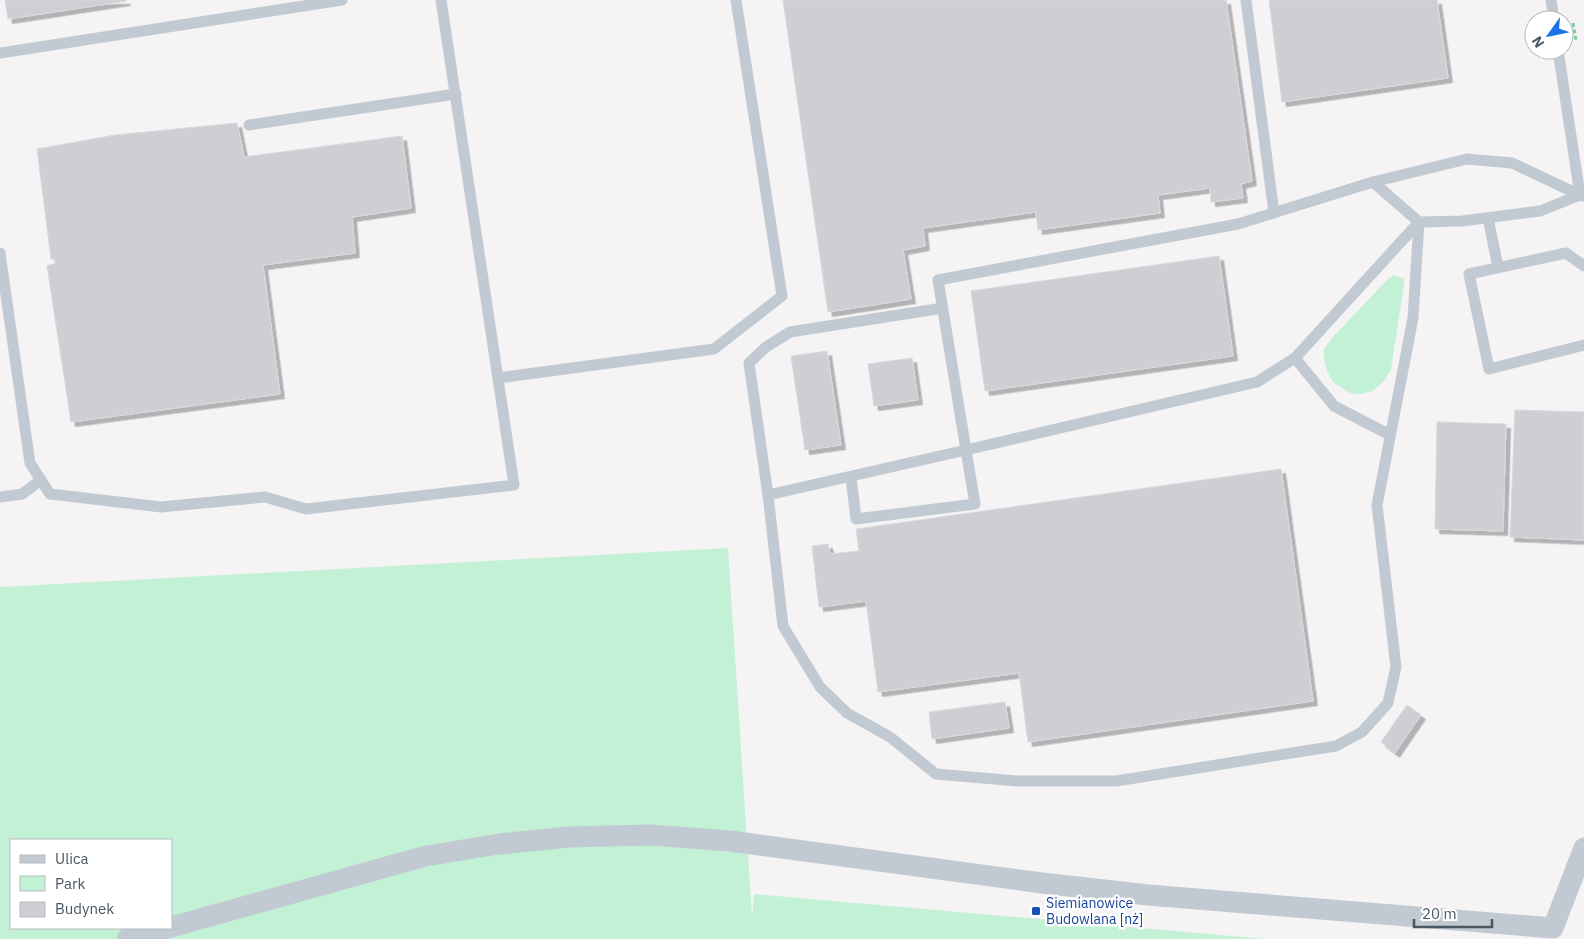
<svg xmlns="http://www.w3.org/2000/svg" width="1584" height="939" viewBox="0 0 1584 939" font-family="'IBM Plex Sans',sans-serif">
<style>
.green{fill:#c3f1d5;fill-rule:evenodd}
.building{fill:#cdcfd5;stroke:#d7d9de;filter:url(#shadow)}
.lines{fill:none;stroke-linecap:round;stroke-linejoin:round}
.path{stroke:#7ad0a6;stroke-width:3;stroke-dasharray:4 2.5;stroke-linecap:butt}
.service{stroke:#c1cad2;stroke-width:11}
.minor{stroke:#c1cad2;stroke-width:21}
.transit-dot{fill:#1a4fb4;stroke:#fff;stroke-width:2}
.labels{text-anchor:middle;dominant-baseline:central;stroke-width:5;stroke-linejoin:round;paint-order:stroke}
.transit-label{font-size:14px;fill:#164399;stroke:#fff;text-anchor:start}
</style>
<defs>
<filter id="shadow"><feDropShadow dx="4.5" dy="4.5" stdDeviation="0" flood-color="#0004"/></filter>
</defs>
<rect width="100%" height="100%" fill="#f5f3f3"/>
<g class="green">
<polygon points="1394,275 1404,279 1404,285 1391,369 1384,381 1373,391 1361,394 1350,393 1333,382 1327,371 1324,358 1324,349 1332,338 1388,279"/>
<path d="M728 548 752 918 754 894 1265 939H0V587ZM11 840H171V928H11Z"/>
</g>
<g class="building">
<polygon points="5,0 126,0 126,1 8,19"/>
<polygon points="783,0 1226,0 1252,181 1241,184 1243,198 1211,202 1210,188 1158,195 1160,213 1038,230 1036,212 923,228 925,246 903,250 911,299 828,312"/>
<polygon points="1269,0 1437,0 1448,78 1282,102"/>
<polygon points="237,123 244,157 402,136 411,208 352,217 355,253 263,265 280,394 71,422 47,266 56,263 56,259 51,259 37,149 115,135"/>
<polygon points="1219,256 1233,356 985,391 971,291"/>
<polygon points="827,351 841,445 805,450 791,356"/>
<polygon points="912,358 918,400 874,406 868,364"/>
<polygon points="1515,410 1584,412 1584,540 1510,537"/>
<polygon points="1437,422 1506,424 1503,531 1435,529"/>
<polygon points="1281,469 1313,701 1028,742 1019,673 878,692 866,601 819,607 812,546 828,544 830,554 859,551 856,529"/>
<polygon points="1005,702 1009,728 932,739 929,712"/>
<polygon points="1407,705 1421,715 1395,753 1381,742"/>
</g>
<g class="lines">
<polyline class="path" points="1573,23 1576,41"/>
<g class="service">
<polyline points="1246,0 1274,213"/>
<polyline points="1551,0 1554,20"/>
<polyline points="1558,50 1580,195 1583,196"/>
<polyline points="0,53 342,0"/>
<polyline points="249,125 456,94"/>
<polyline points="1373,182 1419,222 1462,221 1540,211 1580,195"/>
<polyline points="1488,218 1498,267"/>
<polyline points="0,253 30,463 50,494 161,507 265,497 306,509 514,485 441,0"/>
<polyline points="1584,266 1566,253 1469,274 1489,369 1584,345"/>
<polyline points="943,308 790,332 766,347 749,363 768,495 966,450 938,280 1238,224 1373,182 1467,159 1512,163 1580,195"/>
<polyline points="1295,358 1334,406 1390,435"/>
<polyline points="498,378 714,349 782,296 736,0"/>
<polyline points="851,477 856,519 975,504 966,450 1257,382 1295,358 1419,222"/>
<polyline points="768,495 783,626 820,687 847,713 890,737 936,774 1017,781 1116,781 1336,746 1362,732 1388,703 1396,667 1377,505 1413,318 1419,222"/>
<polyline points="0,497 22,494 41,480"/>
</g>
<g class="minor">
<polyline points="171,927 426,856 499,844 569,837 650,835 730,841 1042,883 1148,895 1553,928 1584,848"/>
<polyline points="127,939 168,928"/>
</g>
</g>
<rect class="transit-dot" x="1031" y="906" width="10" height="10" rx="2.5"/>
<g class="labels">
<g class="transit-label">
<text x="1046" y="903">Siemianowice<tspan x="1046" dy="16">Budowlana [nż]</tspan></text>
</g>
</g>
<rect x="10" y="839" width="162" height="90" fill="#ffffff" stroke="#b7bbc0"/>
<rect x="20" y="855" width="25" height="8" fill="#c1cad2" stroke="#b7bbc0"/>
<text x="55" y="864" font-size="15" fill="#4a5661">Ulica</text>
<rect x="20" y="876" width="25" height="15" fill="#c3f1d5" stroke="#b7bbc0"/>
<text x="55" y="889" font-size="15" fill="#4a5661">Park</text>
<rect x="20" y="902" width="25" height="15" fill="#cdcfd5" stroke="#b7bbc0"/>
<text x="55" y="914" font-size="15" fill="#4a5661">Budynek</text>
<g transform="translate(1549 35) rotate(237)"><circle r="24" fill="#ffffff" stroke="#b7bbc0"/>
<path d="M0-4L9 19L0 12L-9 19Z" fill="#1a73e8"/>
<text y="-8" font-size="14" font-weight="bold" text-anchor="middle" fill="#4a5661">N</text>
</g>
<path d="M1414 919v8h78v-8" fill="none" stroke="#4a5661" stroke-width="2.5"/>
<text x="1422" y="919" font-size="15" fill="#4a5661" stroke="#ffffff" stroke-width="4" paint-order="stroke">20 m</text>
</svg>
